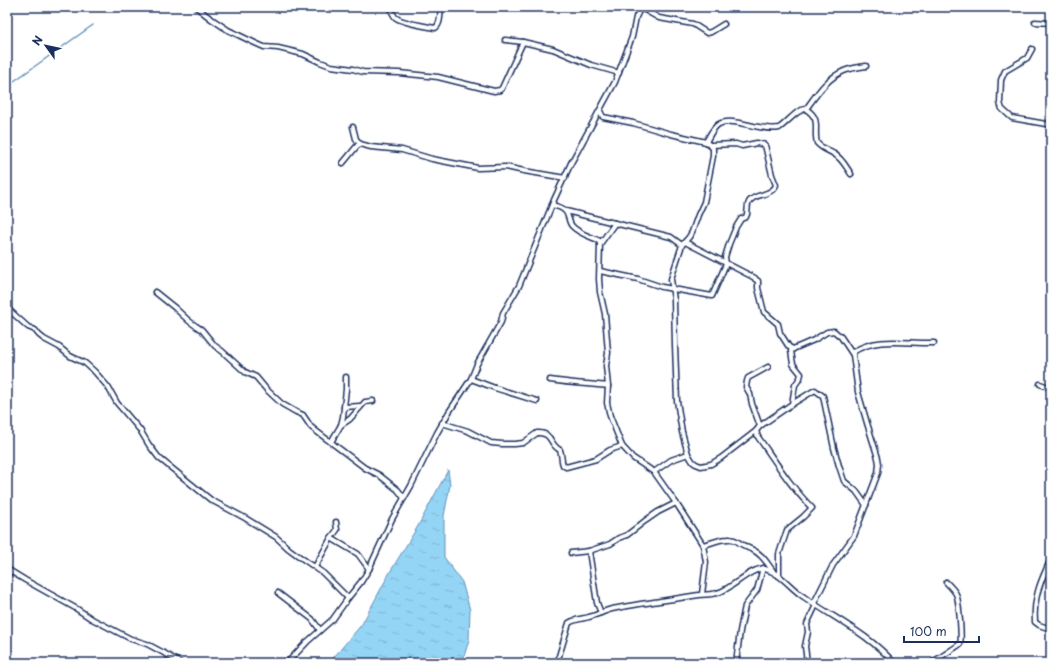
<svg xmlns="http://www.w3.org/2000/svg" width="1058" height="670" viewBox="0 0 1058 670" font-family="'Playpen Sans',sans-serif">
<style>
.water{fill:url(#water-ripples);stroke:#6492b9}
.lines{fill:none;stroke-linecap:round;stroke-linejoin:round}
.stream{stroke:#6492b9;stroke-width:1.5}
.minor-casing{stroke:#1b2f5e;stroke-width:7}
.minor{stroke:#fff;stroke-width:4}
</style>
<defs>
<pattern id="water-ripples" width="26" height="14" patternUnits="userSpaceOnUse"><rect width="26" height="14" fill="#94d4f5"/><path d="M2 4q2-2 4 0t4 0M15 11q2-2 4 0t4 0" fill="none" stroke="#7fb6d4"/></pattern>
</defs>
<rect width="100%" height="100%" fill="#fff"/>
<filter id="ink" filterUnits="userSpaceOnUse"><feTurbulence type="fractalNoise" baseFrequency=".025" numOctaves="2"/><feDisplacementMap in="SourceGraphic" scale="8" xChannelSelector="R" yChannelSelector="G"/><feConvolveMatrix kernelMatrix="1 2 1 2 8 2 1 2 1" color-interpolation-filters="sRGB"/></filter>
<g filter="url(#ink)">
<polygon class="water" points="448,470 450,485 444,516 444,557 462,582 470,610 469,640 462,663 329,663 362,624 390,572 418,526"/>
<g class="lines">
<polyline class="stream" points="7,86 93,25"/>
<g class="minor-casing">
<g id="minor">
<polyline points="196,7 210,18 228,30 255,43 264,47 278,48 303,54 320,62 331,66 353,69 363,72 399,73 438,77 494,91 500,90 502,88 523,42"/>
<polyline points="641,8 659,18 693,24 707,33 711,32 724,24"/>
<path d="M392 12C393 13 394 16 395 17 401 23 426 26 435 28 441 25 440 14 441 7"/>
<polyline points="1035,22 1051,23"/>
<polyline points="505,40 523,42 553,49 591,65 619,73"/>
<polyline points="1032,49 1027,58 1005,71 1001,80 1000,103 1002,109 1012,118 1046,124 1051,124"/>
<path d="M806 109C822 120 813 128 817 143 822 149 828 150 834 154 842 158 846 167 851 174"/>
<polyline points="600,111 603,117 633,123 671,134 706,142 713,148 713,156 704,202 698,215 692,232 689,237 682,245 671,279 674,300 675,345 677,401 682,432 688,454 693,462 696,464 701,466 711,464 721,458 756,431 760,426 792,404 795,385 800,378 801,374 793,364 791,351 793,349"/>
<polyline points="353,127 356,139 360,144"/>
<path d="M706 142C709 137 713 127 719 124 733 116 761 132 779 128 787 123 797 109 806 109 817 94 827 78 844 71 851 68 859 67 866 66"/>
<polyline points="343,163 357,146 360,144 371,147 402,150 432,159 478,168 506,167 524,171 565,178"/>
<path d="M552 205C556 206 561 207 564 210 569 213 568 222 572 226 579 234 590 236 600 241V244L599 279 600 292 605 314 608 353 606 366 608 386 607 403 610 416 622 446 633 458 654 472 676 503 703 545 706 562 702 594"/>
<polyline points="566,211 671,237 682,245"/>
<polyline points="685,242 755,278 755,279 758,281 758,288 764,312 778,324 780,333 789,347 793,349"/>
<polyline points="600,244 615,223"/>
<path d="M600 271 638 279 662 287 712 296 726 264 725 257 729 244 736 227 741 219 746 217C749 212 746 207 749 202 754 194 766 196 772 190 773 190 776 186 776 185L772 175 765 145 757 143 742 146 736 144 710 145"/>
<polyline points="155,292 175,308 189,321 196,326 202,330 215,346 222,351 245,372 256,377 266,389 282,404 296,412 303,415 311,427 316,431 365,468 379,475 398,490 404,498"/>
<polyline points="7,308 28,327 35,330 39,335 44,339 59,347 70,356 85,363 95,372 108,387 117,403 140,430 149,445 159,458 211,500 245,518 276,537 289,549 300,557 323,573 348,598"/>
<polyline points="793,349 814,340 827,332 834,331 841,337 853,355 858,392 867,423 878,458 879,464 878,473 854,536 833,565 814,603"/>
<path d="M853 355V352C877 336 907 344 934 343"/>
<polyline points="471,379 495,388 537,401"/>
<path d="M550 380C569 383 588 384 608 386"/>
<polyline points="1040,384 1051,388"/>
<polyline points="792,404 815,390 823,396 834,448 839,466 844,481 856,491 866,505"/>
<polyline points="344,407 360,406"/>
<path d="M442 423 468 431 491 443 502 444H515L523 443 537 433C553 432 549 445 560 450 562 455 561 460 563 465L566 467 596 459 610 450 622 446"/>
<polyline points="341,425 350,419 365,402 373,401"/>
<polyline points="760,426 752,404 750,394 746,387 747,381 748,378 768,367"/>
<path d="M756 431 758 437C775 461 791 487 812 508L803 517 787 530 779 554V576"/>
<polyline points="331,442 341,425 343,417 346,389 346,377"/>
<polyline points="654,472 671,460 688,454"/>
<polyline points="331,538 358,554 369,569"/>
<path d="M703 545C712 543 719 539 728 539 737 538 737 543 745 546 747 548 751 549 753 550 762 554 767 563 773 571"/>
<polyline points="589,551 597,603 601,613"/>
<polyline points="571,553 589,551 610,544 619,538 627,535 645,521 658,512 676,503"/>
<path d="M1051 559C1041 580 1033 598 1035 622L1039 625 1051 629"/>
<polyline points="315,567 331,538 337,530 336,522"/>
<polyline points="7,569 25,580 77,609 92,619 131,639 147,644 164,653 180,663"/>
<polyline points="278,593 312,619 320,630"/>
<path d="M559 656 569 623C575 619 582 619 589 617 597 615 604 611 612 609 641 603 670 600 699 595 705 594 711 595 717 593 731 590 752 566 765 569 781 573 790 588 804 597 834 618 870 635 894 663"/>
<polyline points="287,663 307,642 333,619 348,598 361,582 369,569 392,519 411,486 437,433 449,412 471,379 477,364 501,322 503,313 519,286 554,200 571,163 615,82 632,37 636,17 641,7"/>
<polyline points="736,663 740,631 745,606 757,590 763,568"/>
<polyline points="807,663 805,646 808,632 807,624 816,605"/>
<path d="M931 663C936 660 958 646 960 644 962 639 959 600 956 594 954 590 949 585 946 582"/>
</g>
</g>
<use href="#minor" class="minor"/>
</g>
</g>
<rect width="1058" height="670" fill="none" stroke="#fff" stroke-width="24"/>
<rect x="12" y="12" width="1034" height="646" fill="none" stroke="#1b2f5e" stroke-width="1.5" filter="url(#ink)"/>
<g transform="translate(46 46) rotate(303)" stroke="#ffffff" stroke-width="3" paint-order="stroke">
<path d="M0-3L7 15L0 10L-7 15Z" fill="#1b2f5e"/>
<text y="-6" font-size="11" font-weight="bold" text-anchor="middle" fill="#1b2f5e">N</text>
</g>
<path d="M904 636v6h75v-6" fill="none" stroke="#1b2f5e" stroke-width="2"/>
<text x="910" y="636" font-size="12" fill="#1b2f5e" stroke="#ffffff" stroke-width="3" paint-order="stroke">100 m</text>
</svg>
